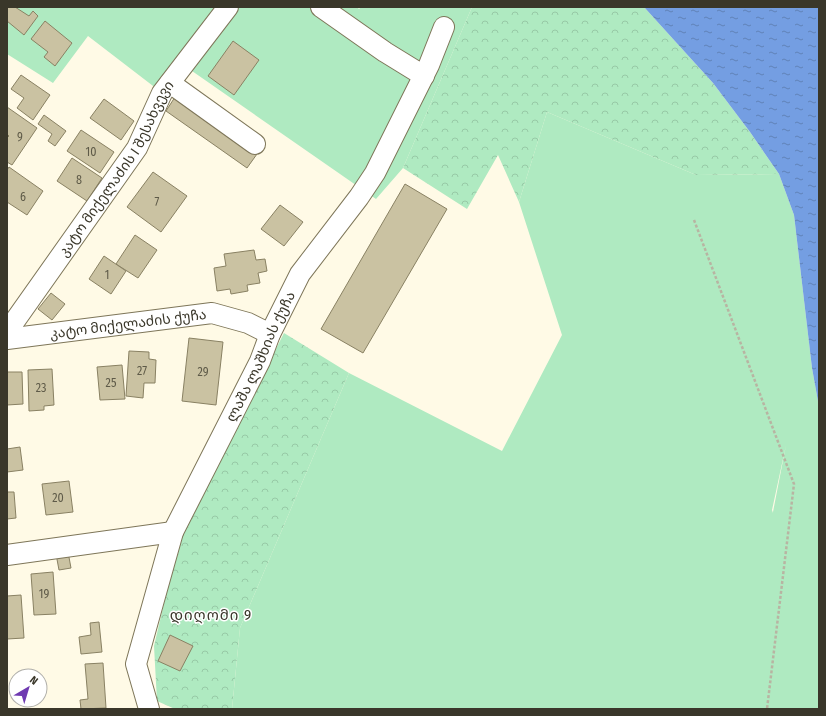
<svg xmlns="http://www.w3.org/2000/svg" width="826" height="716" viewBox="0 0 826 716" font-family="'Fira Sans Condensed','Noto Sans Georgian',sans-serif">
<style>
.grass{fill:#afeac1;fill-rule:evenodd}
.forest{fill:url(#forest-crowns)}
.water{fill:url(#water-ripples)}
.building{fill:#cac2a2;stroke:#898163}
.lines{fill:none;stroke-linecap:round;stroke-linejoin:round}
.minor-casing{stroke:#7e7659;stroke-width:22}
.path{stroke:#b8b4a2;stroke-width:2.5;stroke-dasharray:3 2;stroke-linecap:butt}
.minor{stroke:#fff;stroke-width:20}
.labels{text-anchor:middle;dominant-baseline:central;stroke-width:3;stroke-linejoin:round;paint-order:stroke}
.number-label{font-size:12px;fill:#5e5a48}
.street-label{font-size:14px;fill:#3a372a;stroke:#fff}
.neighbourhood-label{font-size:15px;letter-spacing:1px;fill:#3a372a;stroke:#fff}
</style>
<defs>
<pattern id="forest-crowns" width="20" height="18" patternUnits="userSpaceOnUse"><rect width="20" height="18" fill="#afeac1"/><path d="M2 6a3 3 0 1 1 6 0M12 15a3 3 0 1 1 6 0" fill="none" stroke="#97c9a6"/></pattern>
<pattern id="water-ripples" width="26" height="14" patternUnits="userSpaceOnUse"><rect width="26" height="14" fill="#749ee2"/><path d="M2 4q2-2 4 0t4 0M15 11q2-2 4 0t4 0" fill="none" stroke="#6082b7"/></pattern>
</defs>
<rect width="100%" height="100%" fill="#fffae6"/>
<g class="grass">
<polygon points="7,7 219,7 157,89 88,36 53,83 7,54"/>
<polygon points="238,7 357,7 359,9 361,7 472,7 403,168 376,199 192,71"/>
<path d="M547 112 696 175 779 174 794 215 812 368 819 407V709H232L240 628 349 373 502 451 562 335 519 202ZM786 445 773 512V513L772 510Z"/>
</g>
<g class="forest">
<polygon points="472,7 644,7 713,83 750,132 779,174 696,175 547,112 519,202 498,155 467,209 403,168"/>
<polygon points="284,333 349,373 240,628 232,709 175,709 157,701 154,646 182,527 210,479"/>
</g>
<polygon class="water" points="644,7 819,7 819,407 812,368 794,215 779,174 750,132 713,83"/>
<g class="building">
<polygon points="7,7 15,7 29,16 33,11 38,16 24,35 7,21"/>
<polygon points="45,21 72,43 55,66 44,57 48,52 31,39"/>
<polygon points="233,41 259,60 234,95 208,76"/>
<polygon points="21,75 50,95 33,120 17,108 24,98 11,89"/>
<polygon points="175,97 257,154 247,168 166,111"/>
<polygon points="104,99 134,121 121,140 90,118"/>
<polygon points="7,107 37,128 12,165 7,162 7,138 9,136 7,134"/>
<polygon points="44,115 66,131 55,146 48,141 52,134 38,124"/>
<polygon points="81,130 114,152 100,173 67,151"/>
<polygon points="72,158 102,178 87,201 57,181"/>
<polygon points="9,167 43,191 27,215 7,202 7,170"/>
<polygon points="153,172 187,196 161,232 127,207"/>
<polygon points="405,184 447,209 363,353 321,329"/>
<polygon points="280,205 303,222 284,246 261,229"/>
<polygon points="135,235 157,250 138,278 116,264"/>
<polygon points="254,250 256,260 265,259 267,271 258,273 260,283 247,285 248,291 231,294 230,289 217,291 214,268 226,266 224,254"/>
<polygon points="104,256 126,271 111,294 89,279"/>
<polygon points="51,293 65,304 52,320 38,309"/>
<polygon points="189,338 223,342 216,405 182,401"/>
<polygon points="129,351 149,352 149,359 156,360 155,383 144,383 143,398 126,396"/>
<polygon points="122,365 125,399 100,400 97,367"/>
<polygon points="52,369 54,405 44,406 44,410 29,411 28,370"/>
<polygon points="7,372 22,372 23,404 7,405"/>
<polygon points="20,447 23,470 7,472 7,449"/>
<polygon points="69,481 73,512 46,515 42,484"/>
<polygon points="7,492 14,492 16,518 7,519"/>
<polygon points="68,552 71,568 59,570 56,554"/>
<polygon points="53,572 56,614 34,615 31,574"/>
<polygon points="21,595 24,638 7,639 7,596"/>
<polygon points="99,622 102,652 81,654 79,637 91,635 90,623"/>
<polygon points="170,635 193,646 180,671 158,661"/>
<polygon points="103,663 106,708 81,709 80,700 88,699 85,664"/>
</g>
<g class="lines">
<g class="minor-casing">
<g id="minor">
<polyline points="321,7 385,52 424,76"/>
<polyline points="170,83 255,144"/>
<path id="s1" d="M7 332 137 148 162 93 228 7"/>
<path id="s2" d="M7 339 212 313 248 323 270 334"/>
<polyline points="7,555 173,532"/>
<path id="s3" d="M149 709 136 664 173 532 260 361 270 334 300 274 359 197 375 173 429 65 444 27"/>
</g>
</g>
<polyline class="path" points="694,220 794,484 767,709"/>
<use href="#minor" class="minor"/>
</g>
<g class="labels">
<g class="number-label">
<text x="20" y="137">9</text>
<text x="91" y="152">10</text>
<text x="79" y="180">8</text>
<text x="23" y="197">6</text>
<text x="157" y="202">7</text>
<text x="107" y="275">1</text>
<text x="142" y="371">27</text>
<text x="203" y="372">29</text>
<text x="111" y="383">25</text>
<text x="41" y="388">23</text>
<text x="58" y="498">20</text>
<text x="44" y="594">19</text>
</g>
<g class="street-label">
<text stroke="none"><textPath href="#s1" startOffset="197">კატო მიქელაძის I შესახვევი</textPath></text>
<text stroke="none"><textPath href="#s2" startOffset="122">კატო მიქელაძის ქუჩა</textPath></text>
<text stroke="none"><textPath href="#s3" startOffset="380">ლაშა ლაშხიას ქუჩა</textPath></text>
</g>
<g class="neighbourhood-label">
<text x="211" y="615">დიღომი 9</text>
</g>
</g>
<rect width="826" height="716" fill="none" stroke="#3a372a" stroke-width="16"/>
<g transform="translate(28 688) rotate(38)"><circle r="19" fill="#ffffff" stroke="#b0afaa"/>
<path d="M0-3L7 15L0 10L-7 15Z" fill="#6f3ab1"/>
<text y="-6" font-size="11" font-weight="bold" text-anchor="middle" fill="#3a372a">N</text>
</g>
</svg>
